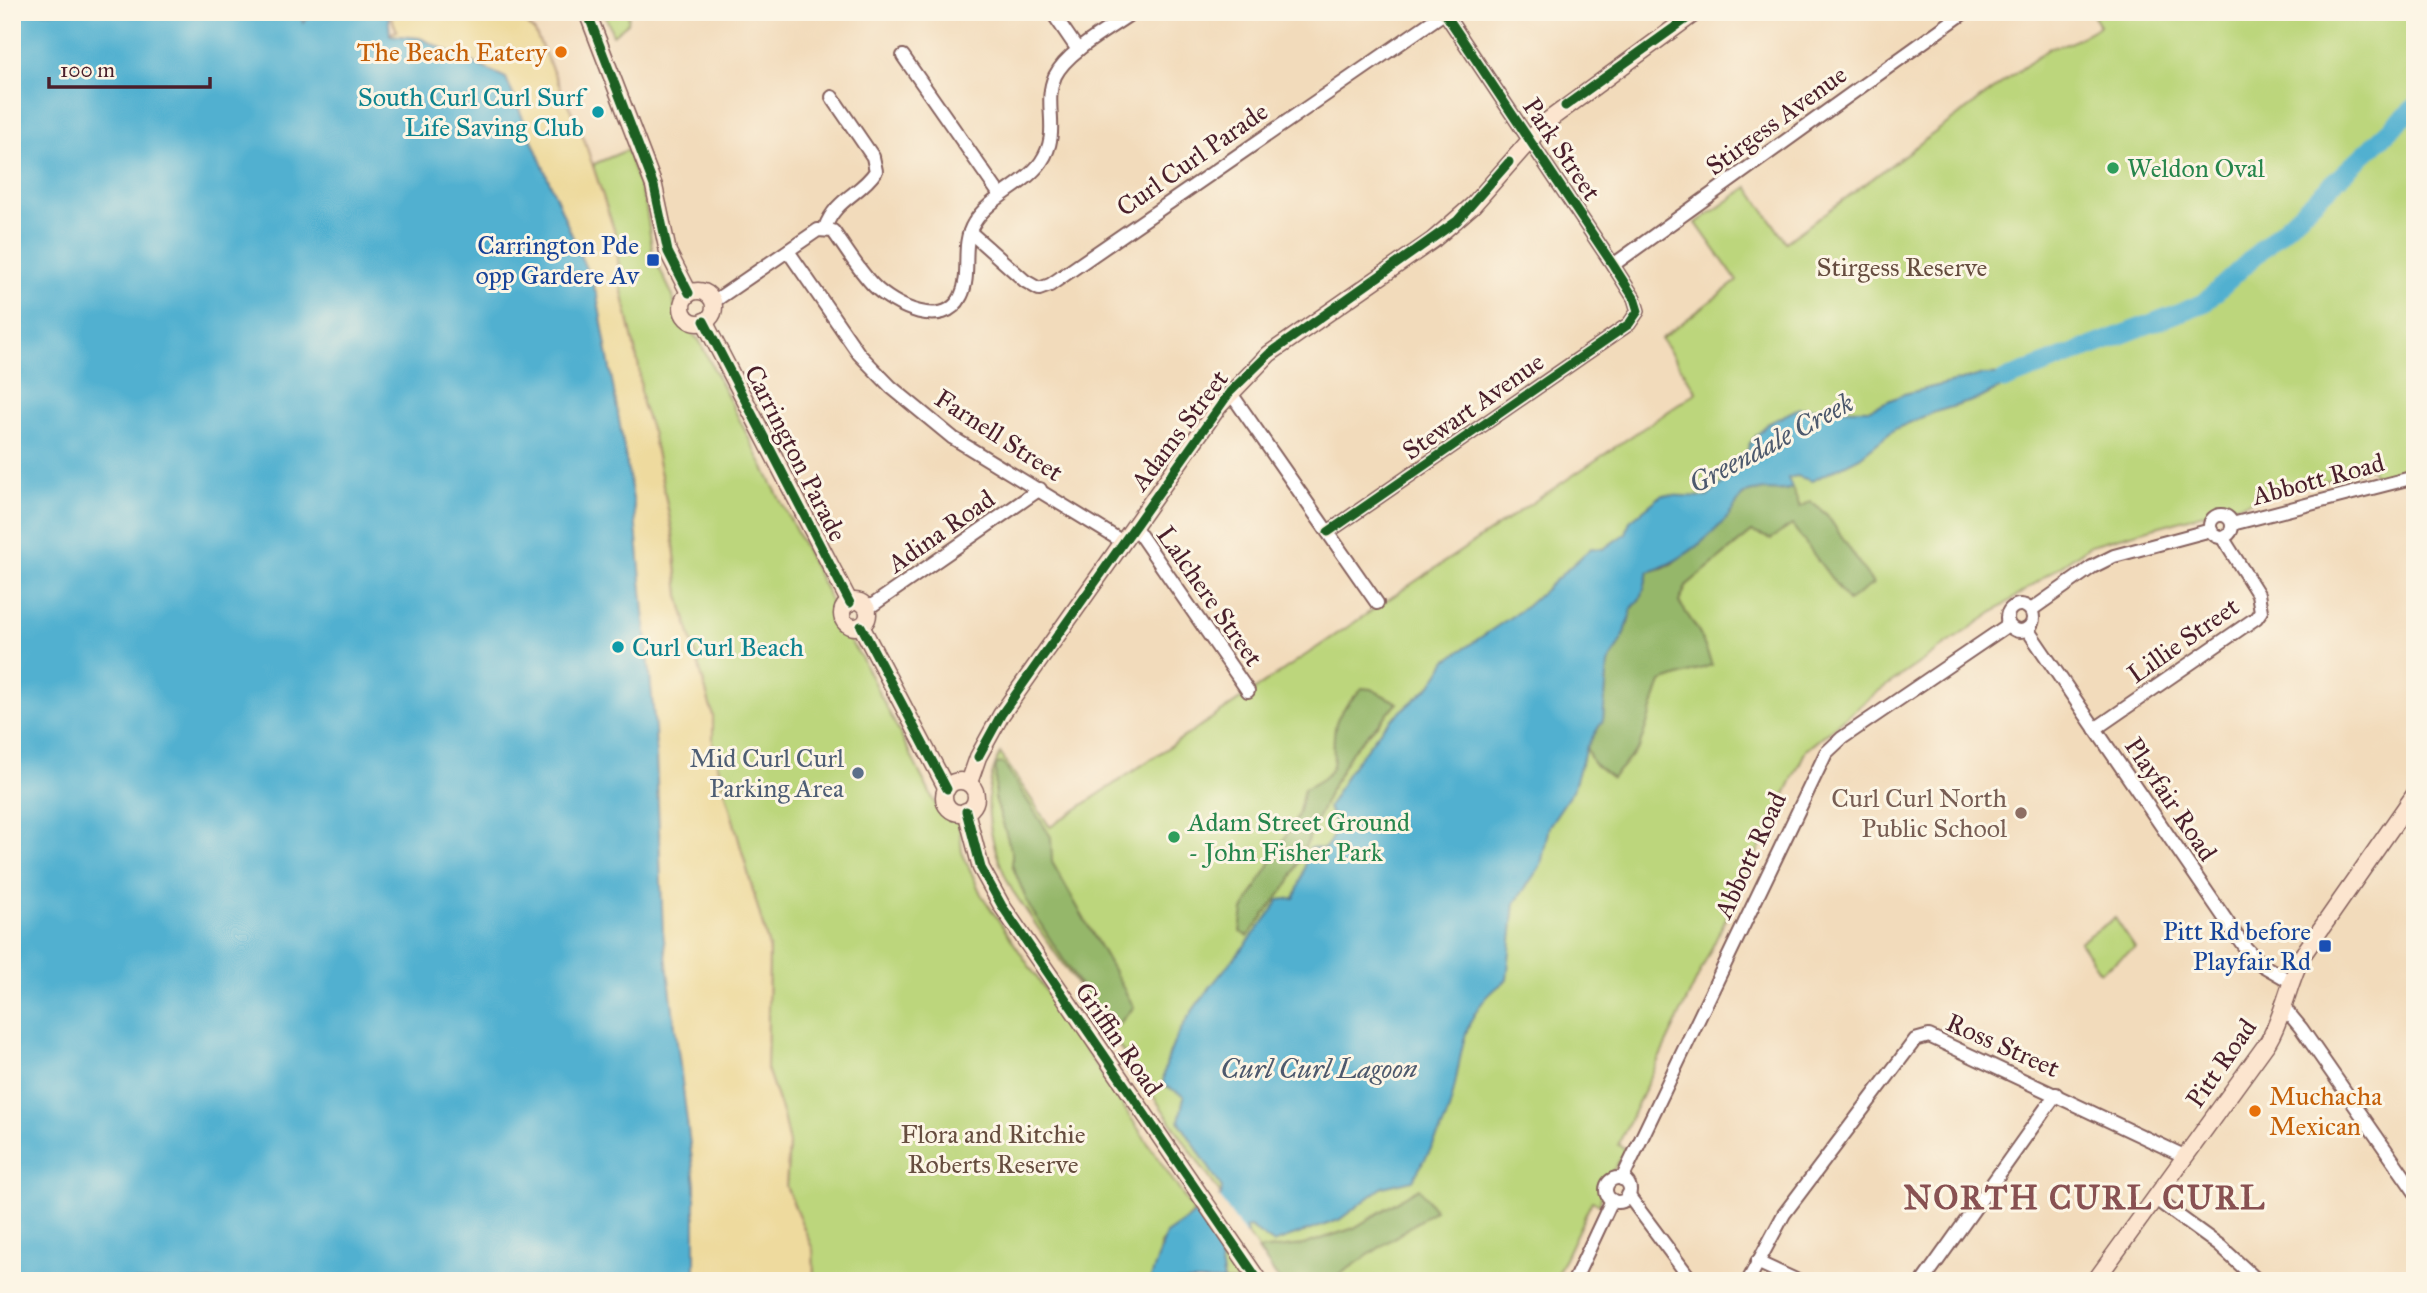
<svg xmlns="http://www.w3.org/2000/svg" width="2427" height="1293" viewBox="0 0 2427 1293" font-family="'IM FELL Great Primer',serif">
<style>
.green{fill:#bcd67b;stroke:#837a53;stroke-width:2}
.forest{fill:#95b76b;stroke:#706b4b;stroke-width:2}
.sand{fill:#eeda9e;stroke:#9c7c64;stroke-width:2}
.water{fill:#51b0d0;stroke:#4e687e;stroke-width:2}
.pier{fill:#f2dbbb}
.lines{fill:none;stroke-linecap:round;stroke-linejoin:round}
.river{stroke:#51b0d0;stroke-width:19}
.street-casing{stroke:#85615d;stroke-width:16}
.secondary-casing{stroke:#85615d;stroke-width:19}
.street{stroke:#fff;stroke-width:12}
.secondary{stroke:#fce5cf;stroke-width:16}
.cycleway-casing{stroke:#fcf5e5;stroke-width:13}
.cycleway{stroke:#1b5e20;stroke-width:9}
.food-dot{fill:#e8710a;stroke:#fcf5e5;stroke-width:2.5}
.culture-dot{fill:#0f9aa8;stroke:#fcf5e5;stroke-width:2.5}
.leisure-dot{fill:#2e9e5b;stroke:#fcf5e5;stroke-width:2.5}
.transit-dot{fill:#1a4fb4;stroke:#fcf5e5;stroke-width:2.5}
.service-dot{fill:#5c6f8a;stroke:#fcf5e5;stroke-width:2.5}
.education-dot{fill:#8d6e63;stroke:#fcf5e5;stroke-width:2.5}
.labels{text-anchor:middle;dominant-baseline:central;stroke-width:6;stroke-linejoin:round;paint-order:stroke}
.food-label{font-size:26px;fill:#c56008;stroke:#fcf5e5;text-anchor:end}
.culture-label{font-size:26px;fill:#0d838f;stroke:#fcf5e5;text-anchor:end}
.street-label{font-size:26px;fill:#4a1f2b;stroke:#fcf5e5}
.leisure-label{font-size:26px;fill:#27864d;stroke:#fcf5e5;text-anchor:start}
.transit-label{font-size:26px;fill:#164399;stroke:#fcf5e5;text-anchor:end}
.park-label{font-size:26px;fill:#664d3f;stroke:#fcf5e5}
.service-label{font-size:26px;fill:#4e5e75;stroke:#fcf5e5;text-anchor:end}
.education-label{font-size:26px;fill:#785e54;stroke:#fcf5e5;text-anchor:end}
.water-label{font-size:28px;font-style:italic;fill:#4d596d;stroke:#fcf5e5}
.district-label{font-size:33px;font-weight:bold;letter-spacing:2px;fill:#885152;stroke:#fcf5e5}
</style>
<rect width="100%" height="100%" fill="#fcf5e5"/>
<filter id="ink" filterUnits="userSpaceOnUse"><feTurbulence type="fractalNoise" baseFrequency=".0143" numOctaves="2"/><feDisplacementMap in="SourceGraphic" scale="14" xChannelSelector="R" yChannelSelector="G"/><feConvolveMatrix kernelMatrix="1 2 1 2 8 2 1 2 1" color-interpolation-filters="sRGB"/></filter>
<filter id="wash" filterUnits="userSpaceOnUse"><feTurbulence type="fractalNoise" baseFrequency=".00686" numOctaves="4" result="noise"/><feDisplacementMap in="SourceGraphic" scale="28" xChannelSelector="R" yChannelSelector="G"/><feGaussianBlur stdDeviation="1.57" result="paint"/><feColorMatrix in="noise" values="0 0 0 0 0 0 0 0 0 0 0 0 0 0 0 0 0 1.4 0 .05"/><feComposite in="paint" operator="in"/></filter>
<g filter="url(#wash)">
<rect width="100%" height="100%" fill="#f2dbbb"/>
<g class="green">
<polygon points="604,12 629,12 628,23 613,35"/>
<path d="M2091 12H2415V467L2374 477 2371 468 2091 545 1877 692 1806 750 1618 1145 1626 1149C1616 1169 1602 1181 1600 1204L1592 1201 1554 1281H1280L1012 890C990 847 978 799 1000 753L1050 827 1697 392 1661 339 1737 281 1696 223 1748 187 1786 242 2051 47 2068 44 2100 26Z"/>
<polygon points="627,150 646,207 653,255 673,296 677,321 699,340 826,590 842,630 861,657 937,807 959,823 962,852 981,894 1194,1212 1160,1244 1159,1262 1150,1281 814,1281 813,1250 786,1186 789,1144 783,1116 767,1069 769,948 713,748 713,716 679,596 673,534 652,432 642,404 639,368 620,283 616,236 594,169 594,164"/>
<polygon points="2115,918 2135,948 2100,972 2080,942"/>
<polygon points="1224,1256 1240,1281 1224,1281 1220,1258"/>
</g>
<g class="forest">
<polygon points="1792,488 1800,507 1810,501 1827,515 1873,584 1848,601 1792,525 1771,539 1752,532 1687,585 1679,602 1699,632 1712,665 1661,682 1639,748 1612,778 1593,763 1586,748 1603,720 1608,664 1625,633 1632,608 1642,596 1648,572 1669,566 1731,513 1739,499 1750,491"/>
<path d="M1362 688 1371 689 1398 703 1352 751 1330 791 1289 883 1248 936 1240 932 1243 910 1298 815 1304 789C1349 768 1327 761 1336 723 1338 712 1354 698 1362 688Z"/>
<polygon points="1003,763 1051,837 1052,862 1134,1007 1117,1026 1105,1025 1029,906 1012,865 1012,853 995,798 996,764"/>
<polygon points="1419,1188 1435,1210 1330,1281 1280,1281 1258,1250 1303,1245 1354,1228"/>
</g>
<polygon class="sand" points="389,12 515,12 535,32 584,139 616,236 620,283 639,368 642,404 652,432 673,535 679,596 713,716 713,748 769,948 767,1069 783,1116 789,1144 786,1186 813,1250 814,1281 561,1281 391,33 397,31"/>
<g class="water">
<polygon points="12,12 300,12 303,23 312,12 388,12 390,35 420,38 506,78 597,295 634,505 655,729 663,931 695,1184 695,1281 12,1281"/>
<path d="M2027 374 1979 399 1932 413 1895 429 1860 457 1812 481 1797 476 1788 478 1792 488C1778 494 1762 487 1749 492 1737 497 1736 508 1728 517 1706 541 1679 563 1648 572L1642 596 1632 608 1625 633 1608 664 1603 720 1586 748 1573 790 1549 826 1541 865 1515 903 1507 980C1454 1016 1465 1060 1448 1113 1441 1136 1424 1159 1413 1180L1383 1187 1339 1220 1273 1243 1250 1227 1245 1228 1247 1233 1220 1258 1224 1281H1150L1166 1234 1221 1196 1222 1188 1179 1121 1184 1096 1163 1084C1167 1016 1245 956 1279 900L1294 898C1302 882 1304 865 1310 848L1324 849C1337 834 1338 825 1328 808L1347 774 1383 727 1431 685 1447 660 1527 606 1591 548 1603 549 1626 533 1630 521 1662 495 1707 497 1742 466 1750 443 1767 424 1799 408 1870 409 1904 394 1982 375Z"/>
</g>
<polygon class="pier" points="1218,1195 1247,1237 1224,1255 1195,1212"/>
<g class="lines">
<polyline class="river" points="2004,380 2204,303 2415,107"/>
</g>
</g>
<g filter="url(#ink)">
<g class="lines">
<g class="street-casing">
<g id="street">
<polyline points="1052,12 1078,50"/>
<polyline points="903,56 1000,195"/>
<path d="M825 228C836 198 860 195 876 171L873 157 832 97"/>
<polyline points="970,232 1025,281 1039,289 1050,285 1444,13"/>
<polyline points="788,251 859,354 891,387 953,438 1123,542"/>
<polyline points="1613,265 1965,12"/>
<path d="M713 302 818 230 833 231C846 249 859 271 874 286 894 306 944 331 961 296 972 274 960 245 974 223 989 197 1024 186 1041 162 1062 132 1042 105 1055 76 1067 51 1111 28 1133 12"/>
<polyline points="1230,392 1377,603"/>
<circle cx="2221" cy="526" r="11"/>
<polyline points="2232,524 2415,477"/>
<polyline points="1134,526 1248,691"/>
<polyline points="1328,532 1629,324 1638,311 1634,298 1613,265 1444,12"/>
<circle cx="2020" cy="618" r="13"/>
<polyline points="867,609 1040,489"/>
<polyline points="2031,610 2092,567 2114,556 2211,530"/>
<polyline points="2027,629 2243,945 2262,965 2290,981"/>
<polyline points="2095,729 2256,618 2261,611 2258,594 2222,537"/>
<polyline points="2282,1005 2301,1028 2415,1192"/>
<circle cx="1618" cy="1190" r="12"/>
<polyline points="1622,1179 1826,753 1842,738 2008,625"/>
<polyline points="1628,1195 1692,1281"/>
<polyline points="2154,1198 2220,1246 2258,1281"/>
<polyline points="1757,1262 1798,1281"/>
<polyline points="1574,1281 1612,1200"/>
<polyline points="1748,1281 1784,1214 1915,1040 1929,1036 2184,1156"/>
<polyline points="1923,1281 2056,1094"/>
</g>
</g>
<g class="secondary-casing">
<g id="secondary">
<polyline points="587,12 654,186 668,252 689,293"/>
<circle cx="698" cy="307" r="16"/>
<polyline points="704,321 850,603"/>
<circle cx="855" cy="614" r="13"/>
<polyline points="861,626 947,789"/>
<circle cx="960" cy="797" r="16"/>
<polyline points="969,783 978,757 1001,715 1219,406 1269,354 1433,240 1473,205 1546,122 1696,12"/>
<polyline points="966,811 981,868 1002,906 1259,1281"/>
<path d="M2095 1281 2268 1042C2284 1015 2288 984 2302 956L2415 794"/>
</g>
</g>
<use href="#street" class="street"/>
<use href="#secondary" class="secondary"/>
<g class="cycleway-casing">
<g id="cycleway">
<polyline points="587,12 654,186 668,252 689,293"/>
<polyline points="1565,106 1696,12"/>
<polyline points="704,321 850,603"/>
<polyline points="1328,532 1629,324 1638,311 1634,298 1613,265 1444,12"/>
<polyline points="861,626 947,789"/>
<polyline points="978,757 1001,715 1230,392 1269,354 1457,221 1509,162"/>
<polyline points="966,811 981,868 1002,906 1259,1281"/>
</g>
</g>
<use href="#cycleway" class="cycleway"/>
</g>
</g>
<g class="food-dot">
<circle cx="561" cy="52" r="7"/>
<circle cx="2255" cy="1111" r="7"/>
</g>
<g class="culture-dot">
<circle cx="598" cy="112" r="7"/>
<circle cx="618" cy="647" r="7"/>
</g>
<g class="leisure-dot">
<circle cx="2113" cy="168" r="7"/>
<circle cx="1174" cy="837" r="7"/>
</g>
<g class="transit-dot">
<rect x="646" y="253" width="14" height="14" rx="3.5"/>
<rect x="2318" y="939" width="14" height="14" rx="3.5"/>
</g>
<circle class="service-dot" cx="858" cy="773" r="7"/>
<circle class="education-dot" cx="2021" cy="813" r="7"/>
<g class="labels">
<g class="food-label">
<text x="547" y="52">The Beach Eatery</text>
<text x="2269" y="1096" text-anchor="start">Muchacha<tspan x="2269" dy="30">Mexican</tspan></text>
</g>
<g class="culture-label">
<text x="584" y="97">South Curl Curl Surf<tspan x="584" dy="30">Life Saving Club</tspan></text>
<text x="632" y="647" text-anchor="start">Curl Curl Beach</text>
</g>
<g class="street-label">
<text transform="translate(1776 120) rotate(-36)">Stirgess Avenue</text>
<text transform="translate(1562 149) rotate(56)">Park Street</text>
<text transform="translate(1192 159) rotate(-35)">Curl Curl Parade</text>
<text transform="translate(1473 406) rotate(-35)">Stewart Avenue</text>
<text transform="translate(1179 430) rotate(-53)">Adams Street</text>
<text transform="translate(999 435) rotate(33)">Farnell Street</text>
<text transform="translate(796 453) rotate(63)">Carrington Parade</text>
<text transform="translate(2318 479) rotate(-15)">Abbott Road</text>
<text transform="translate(941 531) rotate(-35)">Adina Road</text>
<text transform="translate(1210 596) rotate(55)">Lalchere Street</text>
<text transform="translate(2183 640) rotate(-35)">Lillie Street</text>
<text transform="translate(2171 799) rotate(56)">Playfair Road</text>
<text transform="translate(1750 855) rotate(-65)">Abbott Road</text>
<text transform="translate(1119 1039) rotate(55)">Griffin Road</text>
<text transform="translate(2003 1045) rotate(24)">Ross Street</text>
<text transform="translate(2221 1063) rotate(-55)">Pitt Road</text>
</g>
<g class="leisure-label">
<text x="2127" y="168">Weldon Oval</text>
<text x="1188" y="822">Adam Street Ground<tspan x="1188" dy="30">- John Fisher Park</tspan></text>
</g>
<g class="transit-label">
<text x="639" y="245">Carrington Pde<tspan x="639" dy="30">opp Gardere Av</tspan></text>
<text x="2311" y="931">Pitt Rd before<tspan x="2311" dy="30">Playfair Rd</tspan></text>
</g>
<g class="park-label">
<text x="1902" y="267">Stirgess Reserve</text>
<text x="993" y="1134">Flora and Ritchie<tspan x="993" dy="30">Roberts Reserve</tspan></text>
</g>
<g class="service-label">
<text x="844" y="758">Mid Curl Curl<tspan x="844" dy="30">Parking Area</tspan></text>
</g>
<g class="education-label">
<text x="2007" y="798">Curl Curl North<tspan x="2007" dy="30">Public School</tspan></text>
</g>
<g class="water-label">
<text transform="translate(1771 443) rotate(-28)">Greendale Creek</text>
<text x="1319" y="1068">Curl Curl Lagoon</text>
</g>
<g class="district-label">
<text x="2085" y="1198">NORTH CURL CURL</text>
</g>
</g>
<rect width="2427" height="1293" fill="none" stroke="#fcf5e5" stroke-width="42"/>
<path d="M49 77v10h161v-10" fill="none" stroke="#4a1f2b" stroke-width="3.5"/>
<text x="60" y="77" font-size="21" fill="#4a1f2b" stroke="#fcf5e5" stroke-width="5" paint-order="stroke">100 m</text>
</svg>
